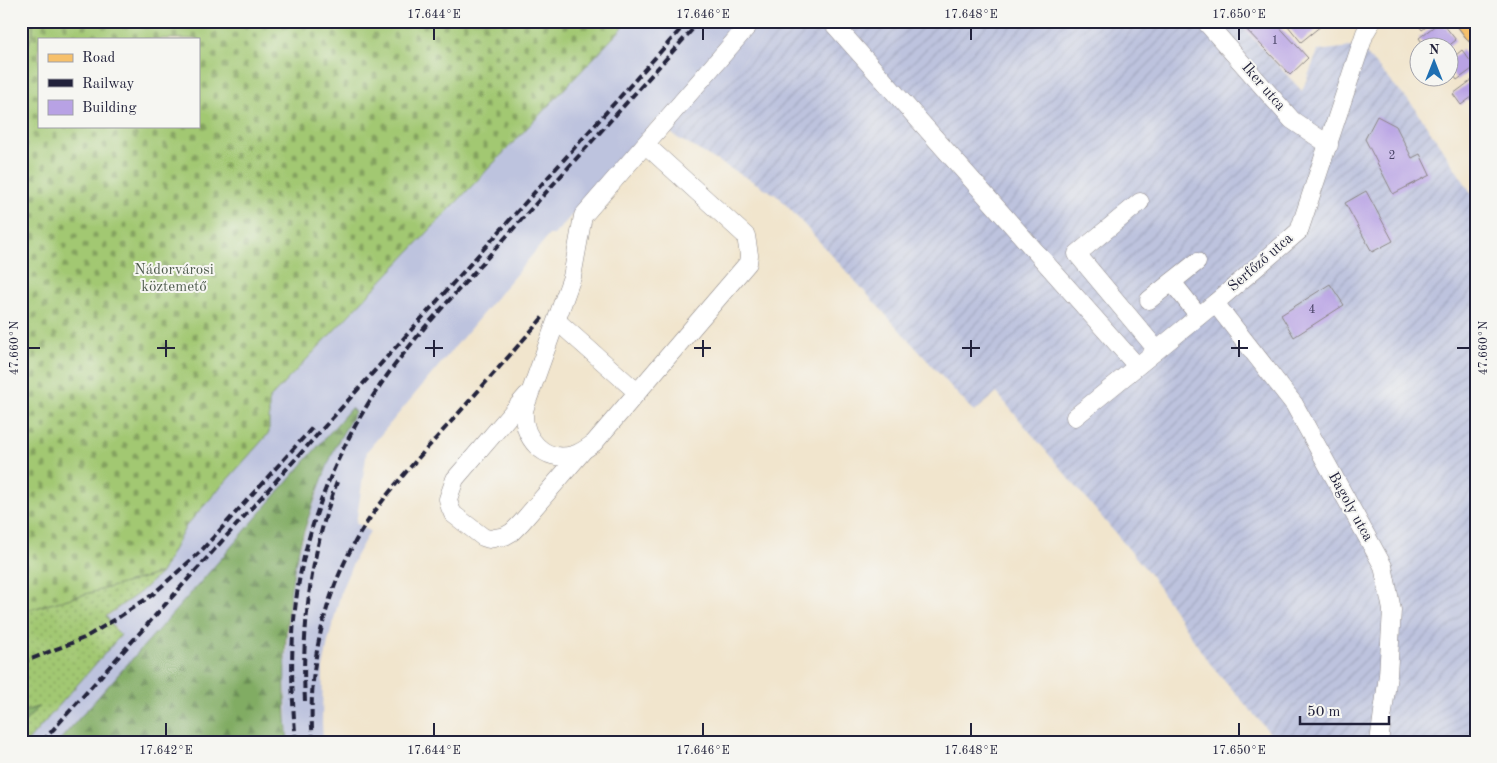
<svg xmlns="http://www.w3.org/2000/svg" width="1497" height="763" viewBox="0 0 1497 763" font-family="'Old Standard TT',serif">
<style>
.industrial{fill:url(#industrial-furrows)}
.railway{fill:#bdc3de}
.grass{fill:url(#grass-dots);stroke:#627556}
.forest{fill:url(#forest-firs);stroke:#526750}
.cemetery{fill:url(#cemetery-stones);stroke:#627556;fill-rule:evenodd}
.building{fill:#b8a2e4}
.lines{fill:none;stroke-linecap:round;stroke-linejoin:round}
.minor-casing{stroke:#8a8484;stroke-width:19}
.major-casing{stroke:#8a8484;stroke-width:23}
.minor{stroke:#fff;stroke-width:18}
.major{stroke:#f6c06b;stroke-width:21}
.rail{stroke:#22223b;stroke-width:4;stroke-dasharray:8 4;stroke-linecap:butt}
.ticks{fill:none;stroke:#22223b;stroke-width:2}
.labels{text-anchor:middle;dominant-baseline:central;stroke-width:4;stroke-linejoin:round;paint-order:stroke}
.number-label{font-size:12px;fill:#484265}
.street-label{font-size:15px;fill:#22223b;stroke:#f6f6f2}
.park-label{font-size:15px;fill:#4f5c4e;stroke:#f6f6f2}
.neatline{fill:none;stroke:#22223b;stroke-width:2}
.ticks-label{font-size:12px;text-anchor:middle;fill:#22223b}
</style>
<defs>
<pattern id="industrial-furrows" width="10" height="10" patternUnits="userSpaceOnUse" patternTransform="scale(1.25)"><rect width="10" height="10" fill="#bdc3de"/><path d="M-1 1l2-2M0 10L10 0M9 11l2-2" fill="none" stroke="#a2a7bf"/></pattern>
<pattern id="grass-dots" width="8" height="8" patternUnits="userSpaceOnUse" patternTransform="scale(1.25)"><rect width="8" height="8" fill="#a2c872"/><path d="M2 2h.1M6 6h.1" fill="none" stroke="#84a25f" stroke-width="1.8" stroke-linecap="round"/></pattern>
<pattern id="forest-firs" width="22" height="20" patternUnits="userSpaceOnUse" patternTransform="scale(1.25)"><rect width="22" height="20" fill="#81ac64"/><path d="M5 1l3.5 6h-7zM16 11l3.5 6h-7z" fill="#698c54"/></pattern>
<pattern id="cemetery-stones" width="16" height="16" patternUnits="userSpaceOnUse" patternTransform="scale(1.25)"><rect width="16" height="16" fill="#a2c872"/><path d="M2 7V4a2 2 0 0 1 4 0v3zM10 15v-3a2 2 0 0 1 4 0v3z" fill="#84a25f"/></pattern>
</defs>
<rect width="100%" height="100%" fill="#f6f6f2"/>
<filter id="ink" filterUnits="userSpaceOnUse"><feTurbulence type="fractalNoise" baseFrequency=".02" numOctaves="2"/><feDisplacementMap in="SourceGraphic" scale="10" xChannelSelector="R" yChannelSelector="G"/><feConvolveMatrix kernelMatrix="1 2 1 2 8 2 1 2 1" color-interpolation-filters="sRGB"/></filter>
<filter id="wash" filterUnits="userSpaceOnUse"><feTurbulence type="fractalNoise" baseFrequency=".0096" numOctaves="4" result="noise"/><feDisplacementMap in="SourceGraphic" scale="20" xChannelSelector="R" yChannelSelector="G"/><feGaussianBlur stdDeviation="1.12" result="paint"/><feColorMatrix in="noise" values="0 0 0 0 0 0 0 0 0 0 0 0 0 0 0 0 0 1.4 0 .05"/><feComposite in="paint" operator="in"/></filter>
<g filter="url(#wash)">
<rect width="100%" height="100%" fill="#f1e5cd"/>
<polygon class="industrial" points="778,21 1237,21 1302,91 1318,51 1359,46 1415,108 1476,200 1476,742 1284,742 1270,733 1207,660 1149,573 997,393 974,412 778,196 676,137"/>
<polygon class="railway" points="629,21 778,21 676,137 656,120 554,235 549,235 367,451 356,523 370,531 356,556 342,588 328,642 323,668 322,723 323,742 288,742 285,674 290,596 297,558 310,515 333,450 355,412 58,742 27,742 121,635 106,617 139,593 161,573 186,526 269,433 269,399"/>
<g class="grass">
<polygon points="21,21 33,21 33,32 21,67"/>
<polygon points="161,573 139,593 106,616 114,628 121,635 27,742 21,742 21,726 38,707 21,712 21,612"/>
</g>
<g class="forest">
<path d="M351 408 355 412C348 425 339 438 333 452 320 484 304 526 296 560 284 619 282 682 288 742H58L199 584Z"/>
<polygon points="39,707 21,726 21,712"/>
</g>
<path class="cemetery" d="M33 21H629L269 399V433L186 526 161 573 21 612V67L33 32ZM39 39H199V126H39Z"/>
<g id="blocks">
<g class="building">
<polygon points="1246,21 1274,21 1308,58 1290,75 1242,25"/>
<polygon points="1295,21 1327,21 1301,42 1288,26"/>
<polygon points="1416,21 1430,21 1432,23 1422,30"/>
<polygon points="1441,21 1456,40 1446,48 1426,48 1419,38"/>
<polygon points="1462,50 1475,67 1457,80 1450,70 1450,60"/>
<polygon points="1476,77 1476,94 1461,105 1453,94"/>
<polygon points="1377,116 1396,126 1412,158 1420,154 1430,175 1393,194 1365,139"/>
<polygon points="1366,191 1393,241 1372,252 1345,203"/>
<polygon points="1330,284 1344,305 1294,337 1281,315"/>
<polygon points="128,735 129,742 118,742 118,736"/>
</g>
</g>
</g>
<g filter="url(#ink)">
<use href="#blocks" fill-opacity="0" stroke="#8a8484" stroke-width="1"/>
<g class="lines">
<g class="minor-casing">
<g id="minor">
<polyline points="831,21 1137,366"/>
<polyline points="1205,21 1292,120 1329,145"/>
<path d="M646 145 746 236 749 255 748 263 594 443C587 448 581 453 573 455 544 463 522 438 524 410L572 277 583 216 752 21"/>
<polyline points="1140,202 1077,254 1157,350"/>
<polyline points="1172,282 1199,316"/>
<polyline points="1149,300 1197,262"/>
<polyline points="1215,303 1294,404 1383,566 1392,610 1388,675 1379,742"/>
<polyline points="557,321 637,392"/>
<polyline points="527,395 455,479 448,499 450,507 453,514 483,537 489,539 505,536 512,532 521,523 583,451"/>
<polyline points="1075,417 1215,303 1299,231 1365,33 1372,21"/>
</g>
</g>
<g class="major-casing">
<polyline id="major" points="1467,21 1476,33"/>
</g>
<use href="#minor" class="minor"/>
<use href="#major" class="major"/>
<g class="rail">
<polyline points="21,663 84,638 116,619 152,595 201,551 313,427"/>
<path d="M305 701C301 627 311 551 337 482"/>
<polyline points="42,742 688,21"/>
<path d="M296 742C291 691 290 637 298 587 309 519 340 444 379 387 393 366 409 347 425 327L700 21"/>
<path d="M313 742C306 666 326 581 370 518 393 485 421 455 448 425 480 389 512 353 543 317"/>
</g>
</g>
</g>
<path class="ticks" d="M434 28V40M703 28V40M971 28V40M1239 28V40M166 340V357M434 340V357M703 340V357M971 340V357M1239 340V357M28 348H40M157 348H175M425 348H443M694 348H711M962 348H980M1231 348H1248M1457 348H1470M166 723V736M434 723V736M703 723V736M971 723V736M1239 723V736"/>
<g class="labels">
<g class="number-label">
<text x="1275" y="41">1</text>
<text x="1392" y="156">2</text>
<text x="1312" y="310">4</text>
</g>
<g class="street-label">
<text transform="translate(1263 87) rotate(49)">Iker utca</text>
<text transform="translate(1261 263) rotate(-41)">Serfőző utca</text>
<text transform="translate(1350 507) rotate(61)">Bagoly utca</text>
</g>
<g class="park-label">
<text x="174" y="270">Nádorvárosi<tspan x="174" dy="17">köztemető</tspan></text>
</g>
</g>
<rect width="1497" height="763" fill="none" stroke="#f6f6f2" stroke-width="55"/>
<rect x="38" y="38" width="162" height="90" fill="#f6f6f2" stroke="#a1a1a9"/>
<rect x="48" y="54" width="25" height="8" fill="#f6c06b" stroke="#a1a1a9"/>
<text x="82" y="62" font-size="15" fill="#22223b">Road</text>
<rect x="48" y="79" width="25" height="8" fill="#22223b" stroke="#a1a1a9"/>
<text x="82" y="88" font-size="15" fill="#22223b">Railway</text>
<rect x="48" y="100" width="25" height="15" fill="#b8a2e4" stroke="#a1a1a9"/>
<text x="82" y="112" font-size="15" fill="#22223b">Building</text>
<g transform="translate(1434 62)"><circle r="24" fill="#f6f6f2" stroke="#a1a1a9"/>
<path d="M0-4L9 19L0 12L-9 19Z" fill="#1f6fb2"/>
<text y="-8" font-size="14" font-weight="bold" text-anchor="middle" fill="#22223b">N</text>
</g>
<path d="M1300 716v8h89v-8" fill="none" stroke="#22223b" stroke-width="2.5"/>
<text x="1307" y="716" font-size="15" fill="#22223b" stroke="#f6f6f2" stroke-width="4" paint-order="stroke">50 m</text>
<rect x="28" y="28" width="1442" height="708" class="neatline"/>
<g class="ticks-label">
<text x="434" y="18">17.644°E</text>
<text x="703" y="18">17.646°E</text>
<text x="971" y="18">17.648°E</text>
<text x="1239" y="18">17.650°E</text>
<text transform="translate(14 348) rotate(-90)" y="4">47.660°N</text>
<text transform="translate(1483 348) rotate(-90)" y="4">47.660°N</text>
<text x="166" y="754">17.642°E</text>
<text x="434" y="754">17.644°E</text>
<text x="703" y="754">17.646°E</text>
<text x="971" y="754">17.648°E</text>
<text x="1239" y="754">17.650°E</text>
</g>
</svg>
